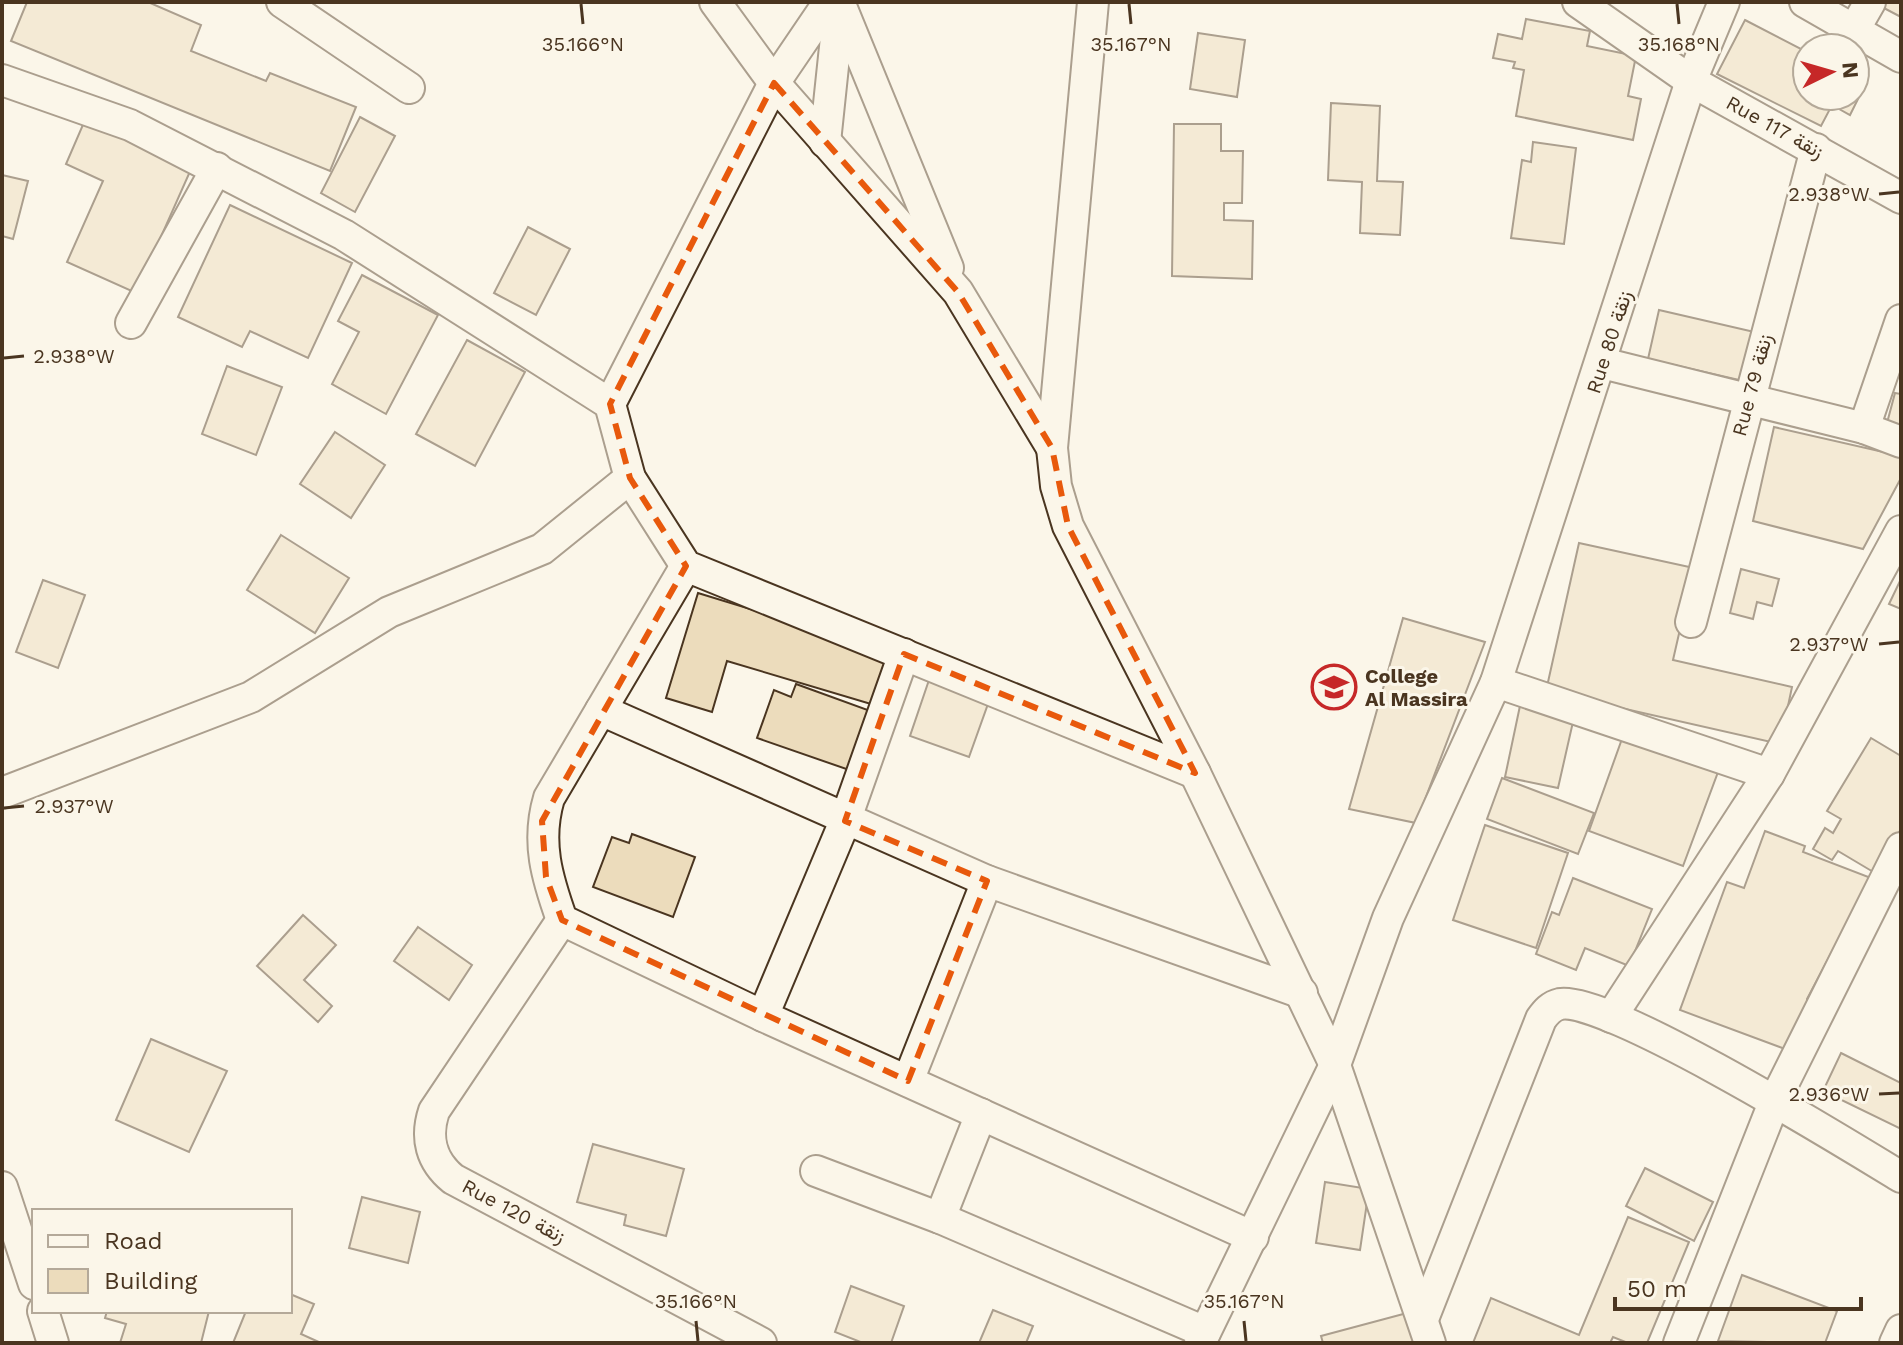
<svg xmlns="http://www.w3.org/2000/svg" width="1903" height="1345" viewBox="0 0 1903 1345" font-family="'Work Sans',Vazirmatn,sans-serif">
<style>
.building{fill:#ecdcbc;stroke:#4a3520;stroke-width:2}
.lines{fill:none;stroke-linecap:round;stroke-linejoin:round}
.street-casing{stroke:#4a3520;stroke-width:34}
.street{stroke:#fbf6e9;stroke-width:30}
.marked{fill:none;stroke:#e8590c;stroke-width:6;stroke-dasharray:16 10;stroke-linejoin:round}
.ticks{fill:none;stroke:#4a3520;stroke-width:3}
.labels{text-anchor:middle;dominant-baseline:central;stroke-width:6;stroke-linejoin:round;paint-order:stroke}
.street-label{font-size:20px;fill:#4a3520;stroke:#fbf6e9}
.poi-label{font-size:20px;font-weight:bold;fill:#4a3520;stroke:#fbf6e9;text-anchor:start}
.ticks-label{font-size:20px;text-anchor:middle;fill:#4a3520;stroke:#fbf6e9;stroke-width:6;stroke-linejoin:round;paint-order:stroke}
</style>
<rect width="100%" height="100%" fill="#fbf6e9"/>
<g class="building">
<polygon points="27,2 148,2 201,25 191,51 266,81 270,73 356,107 330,171 11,41"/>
<polygon points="1882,2 1901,2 1901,17 1880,6"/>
<polygon points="1526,19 1590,31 1587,46 1636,56 1628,96 1641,99 1633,140 1516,116 1524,70 1513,68 1515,62 1493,58 1498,34 1522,39"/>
<polygon points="1745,20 1807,52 1807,96 1855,96 1855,77 1866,83 1850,115 1832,105 1821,126 1717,74"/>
<polygon points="1198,33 1245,40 1237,97 1190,89"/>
<polygon points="1331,103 1380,106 1377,181 1403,182 1400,235 1360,233 1362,182 1328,180"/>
<polygon points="360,117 395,136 355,212 321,193"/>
<polygon points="85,120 192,167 136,293 67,262 103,181 66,164"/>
<polygon points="1174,124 1221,124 1221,151 1243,151 1242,203 1224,203 1224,220 1253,221 1252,279 1172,276"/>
<polygon points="1533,142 1576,148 1564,244 1511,238 1522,160 1531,162"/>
<polygon points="2,175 28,181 13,239 2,236"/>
<polygon points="230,205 352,263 308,358 250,331 242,347 178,317"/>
<polygon points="528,227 570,249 536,315 494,293"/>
<polygon points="362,275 438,315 386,414 332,384 359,332 338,321"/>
<polygon points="1659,310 1763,334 1752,383 1648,359"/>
<polygon points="467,340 525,372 475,466 416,434"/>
<polygon points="227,366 282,387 256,455 202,434"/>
<polygon points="1895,393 1901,394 1901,427 1887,423"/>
<polygon points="1774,427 1901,456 1901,478 1863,549 1753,521"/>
<polygon points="335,432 385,465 351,518 300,484"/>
<polygon points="281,535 349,578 315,633 247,590"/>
<polygon points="1579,543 1694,568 1673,660 1792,687 1780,744 1546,691"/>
<polygon points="1741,569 1779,579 1772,606 1757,602 1753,619 1730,613"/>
<polygon points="1901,579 1901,609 1889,604"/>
<polygon points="43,580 85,595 58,668 16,652"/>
<polygon points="698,593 897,654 881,707 727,661 712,712 666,698"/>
<polygon points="1403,618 1485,642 1416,823 1349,809"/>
<polygon points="929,680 989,701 969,757 910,736"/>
<polygon points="796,684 876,713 855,772 757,738 774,690 791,697"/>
<polygon points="1521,701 1575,713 1558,788 1505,777"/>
<polygon points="1623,736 1718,772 1683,866 1589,831"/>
<polygon points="1871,738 1901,756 1901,829 1875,873 1838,851 1832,860 1813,849 1825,828 1833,833 1841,819 1827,811"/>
<polygon points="1502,778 1594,813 1578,854 1487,819"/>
<polygon points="1485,825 1568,853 1536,948 1453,920"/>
<polygon points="1765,831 1805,846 1803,852 1871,878 1807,999 1807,1013 1793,1052 1680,1010 1727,882 1744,888"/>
<polygon points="632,834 695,857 673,917 593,887 612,837 629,843"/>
<polygon points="1573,878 1652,909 1629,966 1585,948 1576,970 1536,954 1552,912 1559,915"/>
<polygon points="303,915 336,945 304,980 332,1006 318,1022 257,966"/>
<polygon points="418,927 472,965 449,1000 394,961"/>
<polygon points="151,1039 227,1071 189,1152 116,1120"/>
<polygon points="1841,1053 1901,1083 1901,1129 1823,1091"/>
<polygon points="593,1144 684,1169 666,1236 624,1225 626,1215 577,1202"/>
<polygon points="1645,1168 1713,1202 1694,1241 1626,1206"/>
<polygon points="1325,1182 1369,1189 1360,1250 1316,1243"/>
<polygon points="362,1197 420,1212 408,1263 349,1248"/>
<polygon points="1628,1217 1689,1242 1647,1343 1628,1343 1613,1337 1610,1343 1473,1343 1491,1298 1579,1335"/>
<polygon points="1742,1275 1837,1311 1825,1343 1718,1341"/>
<polygon points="851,1286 904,1306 891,1343 863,1343 835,1332"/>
<polygon points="290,1294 314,1304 301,1334 321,1343 233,1343 246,1311 290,1311"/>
<polygon points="993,1310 1033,1326 1026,1343 979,1343"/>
<polygon points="107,1311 209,1311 201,1343 120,1343 126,1324 105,1318"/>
<polygon points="1407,1313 1414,1343 1323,1343 1321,1336"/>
</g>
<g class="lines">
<g class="street-casing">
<g id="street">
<polyline points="282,2 409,88"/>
<polyline points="715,2 774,83 958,292 1052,448"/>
<polyline points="1093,2 1052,448 1056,486 1068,526 1195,773 1335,1065 1430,1343"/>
<polyline points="1578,2 1691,81 1901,198"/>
<polyline points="1805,2 1901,57"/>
<polyline points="840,4 948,268"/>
<polyline points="1854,30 1870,2"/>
<polyline points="2,80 130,125 344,235 610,404 630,478 686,566 1195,773"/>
<polyline points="825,142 839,9"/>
<polyline points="131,323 217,168"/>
<polyline points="1602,363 1864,428 1901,442"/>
<polyline points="610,404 774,83 829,2"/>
<polyline points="1864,428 1901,320"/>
<path d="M686 566 549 798C536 842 547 878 562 920L763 1016 1253 1237"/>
<polyline points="1691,622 1816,149"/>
<polyline points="1496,682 1769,774"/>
<polyline points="601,710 987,881 1302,993"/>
<polyline points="2,793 251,697 389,612 542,549 630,478"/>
<path d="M562 920 434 1111C425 1138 431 1161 453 1179L761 1343"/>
<polyline points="763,1016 845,821 904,654"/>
<polyline points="1611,1017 1769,774 1901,531"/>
<polyline points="908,1081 987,881"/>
<polyline points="816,1171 940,1218 1205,1332"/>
<polyline points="2,1187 34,1284"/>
<polyline points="940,1218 981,1114"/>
<polyline points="43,1311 53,1343"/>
<path d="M1423 1319 1541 1019C1546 1012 1551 1006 1560 1004 1606 995 1850 1146 1901 1177"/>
<polyline points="1200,1343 1335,1065 1388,918 1496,682 1691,81 1724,2"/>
<polyline points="1679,1343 1775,1100 1901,848"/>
<polyline points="1895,1343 1901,1330"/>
</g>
</g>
<use href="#street" class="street"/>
</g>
<path d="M0 0H1903V1345H0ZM774 83 958 292 1052 448 1068 526 1195 773 904 654 845 821 987 881 908 1081 562 920 546 877 542 821 686 566 630 478 610 404Z" fill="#fbf6e9" fill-opacity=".55" fill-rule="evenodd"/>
<path class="marked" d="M774 83 958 292 1052 448 1068 526 1195 773 904 654 845 821 987 881 908 1081 562 920 546 877 542 821 686 566 630 478 610 404Z"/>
<path class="ticks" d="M581 4 583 24M1129 4 1131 24M1677 4 1679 24M1879 194 1899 192M4 358 24 356M1879 644 1899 642M4 808 24 806M1879 1094 1899 1093M696 1321 698 1341M1244 1321 1246 1341"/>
<defs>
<g id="university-ring" transform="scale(2.3)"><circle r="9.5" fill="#fbf6e9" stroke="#c62828" stroke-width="1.5"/><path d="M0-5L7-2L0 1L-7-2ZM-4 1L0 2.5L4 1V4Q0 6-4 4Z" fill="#c62828"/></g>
</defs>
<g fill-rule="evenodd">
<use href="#university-ring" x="1334" y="687"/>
</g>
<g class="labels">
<g class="street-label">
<text transform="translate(1775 127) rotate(29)">Rue 117 زنقة</text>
<text transform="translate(1609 342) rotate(-72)">Rue 80 زنقة</text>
<text transform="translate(1752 385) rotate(-75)">Rue 79 زنقة</text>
<text transform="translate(514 1211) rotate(28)">Rue 120 زنقة</text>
</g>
<g class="poi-label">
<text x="1365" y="676">College<tspan x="1365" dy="23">Al Massira</tspan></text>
</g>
</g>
<g class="ticks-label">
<text x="583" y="51">35.166°N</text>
<text x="1131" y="51">35.167°N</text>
<text x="1679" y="51">35.168°N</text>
<text x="1829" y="201">2.938°W</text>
<text x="74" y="363">2.938°W</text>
<text x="1829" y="651">2.937°W</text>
<text x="74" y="813">2.937°W</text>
<text x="1829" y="1101">2.936°W</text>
<text x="696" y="1308">35.166°N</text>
<text x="1244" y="1308">35.167°N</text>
</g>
<rect width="1903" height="1345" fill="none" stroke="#4a3520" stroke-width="8"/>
<rect x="32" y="1209" width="260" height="104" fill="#fbf6e9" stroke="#b4a999" stroke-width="2"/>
<rect x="48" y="1235" width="40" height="12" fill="#fbf6e9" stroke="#b4a999" stroke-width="2"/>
<text x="104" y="1249" font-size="24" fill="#4a3520">Road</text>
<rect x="48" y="1269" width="40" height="24" fill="#ecdcbc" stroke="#b4a999" stroke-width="2"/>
<text x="104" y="1289" font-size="24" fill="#4a3520">Building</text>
<g transform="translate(1831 72) rotate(85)"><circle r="38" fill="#fbf6e9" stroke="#b4a999" stroke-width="2"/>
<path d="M0-6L14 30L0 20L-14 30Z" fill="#c62828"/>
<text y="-12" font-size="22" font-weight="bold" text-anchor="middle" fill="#4a3520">N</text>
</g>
<path d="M1615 1297v12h246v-12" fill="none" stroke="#4a3520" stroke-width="4"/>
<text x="1627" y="1297" font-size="24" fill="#4a3520" stroke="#fbf6e9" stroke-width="6" paint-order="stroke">50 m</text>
</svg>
